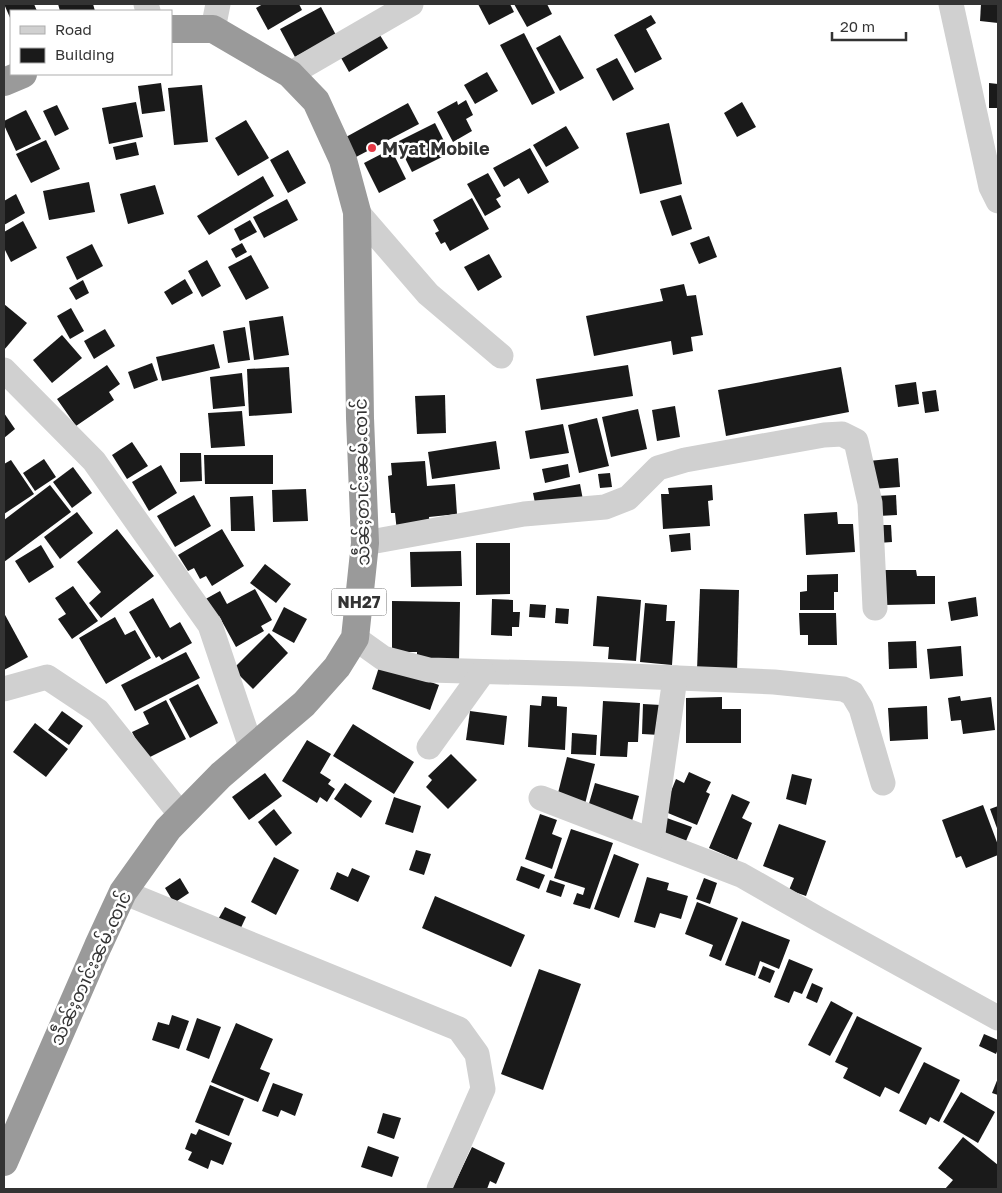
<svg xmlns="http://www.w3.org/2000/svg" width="1002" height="1193" viewBox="0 0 1002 1193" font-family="'Golos Text','Noto Sans Myanmar',sans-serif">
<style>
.building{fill:#1a1a1a}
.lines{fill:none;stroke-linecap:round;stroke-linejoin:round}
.street{stroke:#d0d0d0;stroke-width:25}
.highway{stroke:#9a9a9a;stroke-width:28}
.poi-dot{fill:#e63946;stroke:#fff;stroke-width:2}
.labels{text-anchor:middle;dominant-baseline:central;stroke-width:5;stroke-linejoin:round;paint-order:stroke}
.shield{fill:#fff;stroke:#707070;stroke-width:1}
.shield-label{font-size:16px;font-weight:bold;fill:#333}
.poi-label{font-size:18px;font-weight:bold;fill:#333;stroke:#fff;text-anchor:start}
.street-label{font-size:18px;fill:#333;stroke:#fff}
</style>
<rect width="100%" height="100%" fill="#fff"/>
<g class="building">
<polygon points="4,4 34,4 37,11 11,11 11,20"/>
<polygon points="58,4 93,4 95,11 60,11"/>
<polygon points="263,4 299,4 302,10 268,30 256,8"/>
<polygon points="478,4 510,4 514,12 489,25"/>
<polygon points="514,4 547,4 552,14 527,27"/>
<polygon points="981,4 998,4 998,23 980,21"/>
<polygon points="321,7 336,35 295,57 280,29"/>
<polygon points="651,15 656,23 646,29 662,59 635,73 614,35"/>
<polygon points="378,32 388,48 349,72 340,56"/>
<polygon points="524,33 555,93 532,105 500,45"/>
<polygon points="560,35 584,78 560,91 536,48"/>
<polygon points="617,58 634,89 613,101 596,69"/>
<polygon points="487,72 498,91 475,104 464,85"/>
<polygon points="161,83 165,111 142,114 138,86"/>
<polygon points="989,83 998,84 998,108 989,108"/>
<polygon points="202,85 208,142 174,145 168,88"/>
<polygon points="466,100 473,115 466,119 472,131 453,142 437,112 457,101 458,105"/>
<polygon points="136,102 143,137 109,144 102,108"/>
<polygon points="742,102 756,127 737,137 724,113"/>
<polygon points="408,103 419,124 356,157 346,137"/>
<polygon points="57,105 69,129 55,136 43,111"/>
<polygon points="26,110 41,139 16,151 4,125 4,121"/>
<polygon points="246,120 269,158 238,176 215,138"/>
<polygon points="435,123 450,153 412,172 397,142"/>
<polygon points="669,123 682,184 640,194 626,133"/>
<polygon points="566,126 579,148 546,167 533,145"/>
<polygon points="46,140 60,169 31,183 16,154"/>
<polygon points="136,142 139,155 116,160 113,147"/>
<polygon points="530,148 549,182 528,194 519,178 504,187 493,168"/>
<polygon points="391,149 406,179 379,193 364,163"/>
<polygon points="288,150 306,183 288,193 270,160"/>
<polygon points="488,173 501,196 496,199 501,207 485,216 467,184"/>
<polygon points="263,176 274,196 209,235 197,216"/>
<polygon points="89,182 95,212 49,220 43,191"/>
<polygon points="155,185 164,214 128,224 120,194"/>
<polygon points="16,194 25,213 4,225 4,201"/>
<polygon points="681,195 692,229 672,236 660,201"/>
<polygon points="472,198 489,229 450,251 445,242 441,244 435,233 439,231 433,220"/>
<polygon points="287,199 298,220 264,238 253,217"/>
<polygon points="250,220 257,232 240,241 234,229"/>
<polygon points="23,221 37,248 11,262 4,248 4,232"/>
<polygon points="709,236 717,257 699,264 690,243"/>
<polygon points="242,243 247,252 236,258 231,249"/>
<polygon points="92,244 103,266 77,280 66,257"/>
<polygon points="489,254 502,277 478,291 464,267"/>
<polygon points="251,255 269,288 246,300 228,267"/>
<polygon points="207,260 221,286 202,297 188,271"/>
<polygon points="185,279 193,293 172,305 164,292"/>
<polygon points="83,280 89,293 76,300 69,288"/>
<polygon points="684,284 687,296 696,295 703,335 691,337 693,351 673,355 671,341 594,356 586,316 663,301 660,289"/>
<polygon points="4,304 27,323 4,350"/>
<polygon points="71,308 84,331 70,339 57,316"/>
<polygon points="283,316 289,355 254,360 249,321"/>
<polygon points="245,327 250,360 228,363 223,331"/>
<polygon points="105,329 115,346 94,359 84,341"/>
<polygon points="62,335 82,358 52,383 33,360"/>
<polygon points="214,344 220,368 162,381 156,357"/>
<polygon points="152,363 158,380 134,389 128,372"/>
<polygon points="107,365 120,384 109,392 114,400 76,426 57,399"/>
<polygon points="628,365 633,396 541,410 536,379"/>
<polygon points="289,367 292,413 249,416 247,369"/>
<polygon points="841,367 849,412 726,436 718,390"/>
<polygon points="242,373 245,406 213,409 210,377"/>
<polygon points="916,382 919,404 898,407 895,385"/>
<polygon points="936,390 939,411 925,413 922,392"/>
<polygon points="445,395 446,433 417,434 415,396"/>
<polygon points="675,406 680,437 657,441 652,410"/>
<polygon points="638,409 647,449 611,457 602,417"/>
<polygon points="242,411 245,446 211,448 208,413"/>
<polygon points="4,413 15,429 4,438"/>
<polygon points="597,418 609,466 579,473 568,425"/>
<polygon points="563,424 569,453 530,459 525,431"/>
<polygon points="496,441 500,469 432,479 428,452"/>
<polygon points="132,442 148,466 127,479 112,455"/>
<polygon points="180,453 201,453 202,481 180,482"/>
<polygon points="204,455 273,455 273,484 205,484"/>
<polygon points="898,458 900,487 872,489 869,461"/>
<polygon points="44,459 56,477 35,491 23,473"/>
<polygon points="11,460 34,494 4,514 4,464"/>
<polygon points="425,461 427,486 455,484 457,514 429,517 430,529 397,532 395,513 391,513 388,476 392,475 391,463"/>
<polygon points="568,464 570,477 545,483 542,469"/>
<polygon points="161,465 177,493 149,511 132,482"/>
<polygon points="73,467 92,493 72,508 53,482"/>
<polygon points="610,473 612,487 600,488 598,474"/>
<polygon points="580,484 583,500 536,508 533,493"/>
<polygon points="50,485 71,512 4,562 4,520"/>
<polygon points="712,485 713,500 708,501 710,526 663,529 661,494 669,494 668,488"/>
<polygon points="306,489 308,521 273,522 272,490"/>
<polygon points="194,495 211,526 175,547 157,516"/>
<polygon points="896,495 897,515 878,516 877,496"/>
<polygon points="253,496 255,531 231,531 230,497"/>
<polygon points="77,512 93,533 60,559 44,537"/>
<polygon points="837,512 838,524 853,524 855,552 806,555 804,514"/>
<polygon points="878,525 891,525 892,542 878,543"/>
<polygon points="117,529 154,576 101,618 89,603 101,592 77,562"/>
<polygon points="222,529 244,566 212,586 206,576 200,579 194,568 188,571 178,555"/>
<polygon points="690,533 691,550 671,552 669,535"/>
<polygon points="476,543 510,543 510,594 476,595"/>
<polygon points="41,545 54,567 29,583 15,561"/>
<polygon points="461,551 462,586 411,587 410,552"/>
<polygon points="265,564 291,584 276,603 250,583"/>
<polygon points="883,570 916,570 917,576 935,576 935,604 883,605"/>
<polygon points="838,574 838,592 834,592 834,610 800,610 800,592 807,591 807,575"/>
<polygon points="73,586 98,621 72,639 58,619 66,614 55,598"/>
<polygon points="255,589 272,620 261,626 264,631 236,647 219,616 212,620 202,601 220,591 227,604"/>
<polygon points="700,589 739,590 737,672 697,670"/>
<polygon points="597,596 641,600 636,661 608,659 609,647 593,646"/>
<polygon points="976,597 978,616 951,621 948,602"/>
<polygon points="153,598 170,628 180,622 192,643 162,660 159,656 156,658 129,612"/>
<polygon points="492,599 513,600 513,612 520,612 519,627 512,627 512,636 491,635"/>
<polygon points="392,601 460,602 459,662 417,661 417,652 392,652"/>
<polygon points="645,603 667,605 666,621 675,621 672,665 640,662"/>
<polygon points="530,604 546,605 545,618 529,617"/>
<polygon points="284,607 307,619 294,643 272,631"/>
<polygon points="556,608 569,609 568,624 555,623"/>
<polygon points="4,613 28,657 4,670"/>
<polygon points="799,613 836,613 837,645 808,645 808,635 800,635"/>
<polygon points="115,617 125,635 135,630 151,658 106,684 79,638"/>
<polygon points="269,633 288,653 253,689 233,669"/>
<polygon points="916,641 917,668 889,669 888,642"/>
<polygon points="961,646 963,676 930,679 927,649"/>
<polygon points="186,652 200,678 135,711 121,685"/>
<polygon points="380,664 439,685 430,710 372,689"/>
<polygon points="198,684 218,723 190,738 169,699"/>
<polygon points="542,696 557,697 557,706 567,707 565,750 528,747 530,705 541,706"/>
<polygon points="960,696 961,701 991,697 995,730 963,734 961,720 951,721 948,698"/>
<polygon points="722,697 722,709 741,709 741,743 686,743 686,698"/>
<polygon points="166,700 186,739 146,759 132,732 149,724 143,712"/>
<polygon points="603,701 640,703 638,742 628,742 627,757 600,756"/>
<polygon points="643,704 661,705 660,735 642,734"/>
<polygon points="927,706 928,739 890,741 888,708"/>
<polygon points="62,711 83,726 69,745 48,730"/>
<polygon points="470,711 507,716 504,745 466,740"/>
<polygon points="35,723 68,749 46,777 13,752"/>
<polygon points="353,724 414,762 394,794 333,756"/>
<polygon points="572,733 597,735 596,755 571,754"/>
<polygon points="307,740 331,754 320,773 331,780 328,784 335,789 327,802 320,797 317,803 282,781"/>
<polygon points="451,754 477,780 448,809 426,787 432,780 428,776"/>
<polygon points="567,757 595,764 585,804 557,797"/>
<polygon points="689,772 711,782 706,792 710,794 697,825 663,811 676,779 684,783"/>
<polygon points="265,773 282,796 249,820 232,797"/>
<polygon points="792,774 812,779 806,805 786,799"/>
<polygon points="345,783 372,801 361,818 334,799"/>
<polygon points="595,783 639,796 632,821 588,807"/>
<polygon points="732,794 750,802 742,818 752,823 737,860 709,848"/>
<polygon points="394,797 421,806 413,833 385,824"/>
<polygon points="983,805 998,845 998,855 966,868 961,856 956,858 942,820"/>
<polygon points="998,806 998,831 990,809"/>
<polygon points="274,809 292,833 276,846 258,822"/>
<polygon points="540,814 557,820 552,834 562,838 552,869 525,859"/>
<polygon points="664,817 692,827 686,841 659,831"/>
<polygon points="779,824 826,841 806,896 789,890 794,878 763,866"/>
<polygon points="571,829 613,843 590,909 573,904 577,893 583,895 585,888 554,878"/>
<polygon points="416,850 431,854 424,875 409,870"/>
<polygon points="614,854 639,864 619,918 594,909"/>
<polygon points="274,857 299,870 276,915 251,902"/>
<polygon points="521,866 545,875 539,889 516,880"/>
<polygon points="352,868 370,876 358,902 330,889 337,872 348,877"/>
<polygon points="647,877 669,883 667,890 688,896 681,919 660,913 655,928 634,922"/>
<polygon points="180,878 189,893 174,903 165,888"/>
<polygon points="704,878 717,883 710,904 696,899"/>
<polygon points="550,880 565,885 561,897 546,892"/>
<polygon points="435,896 525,935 511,967 422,928"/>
<polygon points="697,902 738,918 721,961 709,956 713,945 685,934"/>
<polygon points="225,907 246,917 238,934 216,923"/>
<polygon points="742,921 790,940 779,969 760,961 755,976 725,965"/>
<polygon points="789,959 813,969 802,994 794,991 789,1003 774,997"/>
<polygon points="763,966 775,971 770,983 758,978"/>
<polygon points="539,969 581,984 543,1090 501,1074"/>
<polygon points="812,983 823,988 817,1003 806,998"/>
<polygon points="831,1001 853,1013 830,1056 808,1045"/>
<polygon points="172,1015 189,1021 179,1049 152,1040 158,1022 169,1025"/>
<polygon points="857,1016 922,1048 899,1094 885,1087 880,1097 843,1078 848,1068 835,1062"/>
<polygon points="197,1018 221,1027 209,1059 186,1050"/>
<polygon points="236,1023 273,1039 260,1069 270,1073 258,1102 211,1082"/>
<polygon points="984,1034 998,1040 998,1049 996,1054 979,1046"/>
<polygon points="924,1062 960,1080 939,1122 930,1117 926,1125 899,1111"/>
<polygon points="998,1078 998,1095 992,1093"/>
<polygon points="273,1083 303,1094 295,1116 281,1110 278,1117 262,1111"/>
<polygon points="210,1085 244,1099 229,1136 195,1122"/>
<polygon points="961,1092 995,1112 978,1143 943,1122"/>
<polygon points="383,1113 401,1118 394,1139 377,1133"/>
<polygon points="199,1129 232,1143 223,1165 211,1160 208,1169 188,1160 192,1152 185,1149 191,1133 196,1135"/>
<polygon points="963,1137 998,1165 998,1189 945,1189 953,1180 938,1168"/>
<polygon points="368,1146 399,1157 392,1177 361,1167"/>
<polygon points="472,1147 505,1163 496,1184 490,1181 487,1189 452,1189"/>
</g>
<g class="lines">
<g class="street">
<polyline points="146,4 148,11"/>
<polyline points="951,4 991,187 998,201"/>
<polyline points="213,29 218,4"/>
<polyline points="290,74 411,4"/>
<polyline points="357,212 428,294 501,356"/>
<polyline points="4,370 94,461 210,625 252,750"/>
<polyline points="365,543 524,514 605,507 628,498 658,468 685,460 824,435 842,434 856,441 870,503 875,608"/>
<polyline points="355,638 383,658 429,670 581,674 774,682 843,689 852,693 861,708 883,783"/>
<polyline points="4,689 47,677 98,711 181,815"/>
<polyline points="429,747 483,672"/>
<polyline points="541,798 741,875 818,919 998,1018"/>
<polyline points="652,840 675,678"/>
<polyline points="123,892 459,1029 477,1054 483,1089 439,1189"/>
</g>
<g class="highway">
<polyline points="4,82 23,74"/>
<polyline points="4,1162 98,946 123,892 168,829 221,775 304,704 337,667 355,638 365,543 360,418 357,212 343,160 316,101 290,74 213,29 171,29"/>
</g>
</g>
<circle class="poi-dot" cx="372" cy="148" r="5"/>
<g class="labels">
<rect class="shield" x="331.5" y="588.5" width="55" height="27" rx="4"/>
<g class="shield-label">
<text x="359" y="602">NH27</text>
</g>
<g class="poi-label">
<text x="382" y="148">Myat Mobile</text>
</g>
<g class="street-label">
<text transform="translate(361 482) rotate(-91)">သဵၼ်ႈတၢင်းၼမ်ႉၸၢင်</text>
<text transform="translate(90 968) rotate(-65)">သဵၼ်ႈတၢင်းၼမ်ႉၸၢင်</text>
</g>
</g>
<rect width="1002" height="1193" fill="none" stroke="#333333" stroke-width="10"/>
<rect x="10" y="10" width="162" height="65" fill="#ffffff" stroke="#adadad"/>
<rect x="20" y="26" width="25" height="8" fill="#d0d0d0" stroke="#adadad"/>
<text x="55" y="35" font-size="15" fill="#333333">Road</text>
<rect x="20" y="48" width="25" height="15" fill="#1a1a1a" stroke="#adadad"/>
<text x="55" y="60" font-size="15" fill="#333333">Building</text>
<path d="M832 32v8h74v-8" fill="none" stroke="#333333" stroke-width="2.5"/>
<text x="840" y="32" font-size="15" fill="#333333" stroke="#ffffff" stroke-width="4" paint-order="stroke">20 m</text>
</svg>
